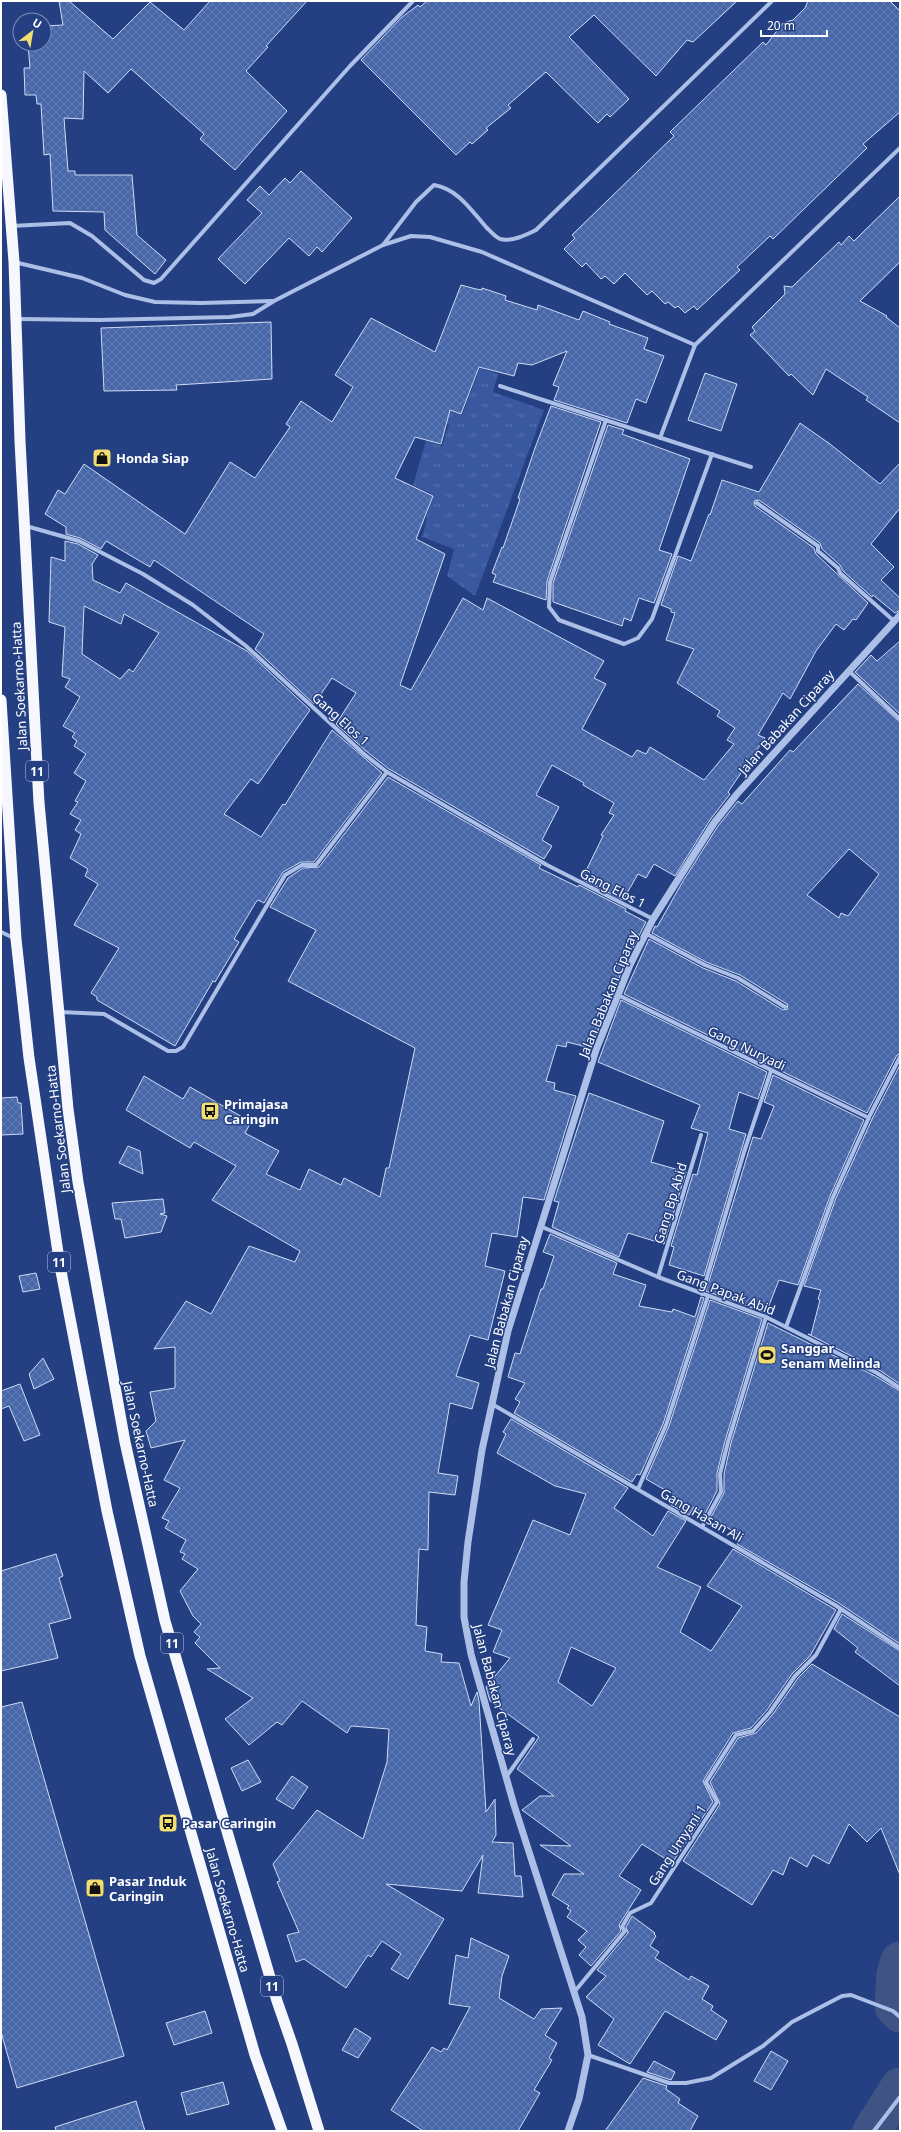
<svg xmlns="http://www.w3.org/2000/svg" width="901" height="2132" viewBox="0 0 901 2132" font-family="'Noto Sans',sans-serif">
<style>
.grass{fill:url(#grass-tufts)}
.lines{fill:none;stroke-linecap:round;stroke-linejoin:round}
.river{stroke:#3f5384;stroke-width:39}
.building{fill:url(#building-cross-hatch);stroke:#cfdcf6;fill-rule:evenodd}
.minor{stroke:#acbfe7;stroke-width:4}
.tertiary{stroke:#acbfe7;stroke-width:7}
.trunk{stroke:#f6f8fe;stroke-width:11}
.labels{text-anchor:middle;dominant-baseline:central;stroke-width:3;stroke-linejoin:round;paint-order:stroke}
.shield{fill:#244082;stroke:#bdc6da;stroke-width:1}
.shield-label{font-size:12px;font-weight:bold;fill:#fff}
.poi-label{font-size:13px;font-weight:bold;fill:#fff;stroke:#244082;text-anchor:start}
.street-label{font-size:13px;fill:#fff;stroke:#244082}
</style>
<defs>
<pattern id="grass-tufts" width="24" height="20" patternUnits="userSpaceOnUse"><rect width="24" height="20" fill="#39589f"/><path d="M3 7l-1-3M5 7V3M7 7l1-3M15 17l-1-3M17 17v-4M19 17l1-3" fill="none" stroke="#5771ad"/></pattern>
<pattern id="building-cross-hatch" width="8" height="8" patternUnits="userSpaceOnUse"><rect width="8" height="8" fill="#4867a8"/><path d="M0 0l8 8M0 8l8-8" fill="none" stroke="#637eb5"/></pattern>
</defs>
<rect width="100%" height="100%" fill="#244082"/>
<polygon class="grass" points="480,368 498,374 493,392 544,410 475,596 447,576 454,549 422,537 427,519 426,518 434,495 413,485 426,441 442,446 449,424 427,416 431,405 462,415"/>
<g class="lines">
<g class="river">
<polyline points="900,1961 896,1974 894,2006 900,2013"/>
<polyline points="872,2131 900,2087"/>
</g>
</g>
<g class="building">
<polygon points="59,1 69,1 113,39 150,2 184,30 210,1 307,1 266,46 268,47 246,71 287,111 235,170 200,139 204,134 131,69 108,93 84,71 83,119 64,118 68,171 75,171 75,175 132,175 137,235 166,260 155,274 105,230 104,212 53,211 50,154 44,155 41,104 37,104 36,95 25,95 24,68 30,68 28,44 44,44 44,26 63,25"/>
<polygon points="427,1 737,1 693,42 687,40 656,76 594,15 569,37 629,99 610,117 607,114 598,123 546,72 508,105 511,108 486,128 488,130 472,144 470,142 456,155 361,60 402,17 418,5 420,7"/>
<polygon points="808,1 890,1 900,11 900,112 863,144 867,148 773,239 770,236 737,267 740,270 697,310 694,306 685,313 678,306 675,308 668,302 665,304 652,291 647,295 625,273 614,284 605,276 601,279 586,263 582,267 564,249 575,238 572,235 674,136 670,132 763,42 766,45 783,23 793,20 805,8"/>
<polygon points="301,171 352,218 322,252 317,247 309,256 289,238 245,284 218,259 262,213 247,200 260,186 269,195 285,178 290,183"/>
<polygon points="900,196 900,262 860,301 887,316 886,317 900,328 900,423 866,400 868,397 826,369 813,395 791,374 789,376 750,335 755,331 752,327 785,294 784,286 792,287 839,242 841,245 849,236 854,241"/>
<polygon points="461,285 476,289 482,290 482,288 506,296 505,300 537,310 538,305 579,320 583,311 610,322 609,324 648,338 644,349 664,356 646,403 636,399 627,423 554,400 559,387 553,385 567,351 532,365 518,363 514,376 479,367 461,414 450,410 441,444 415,437 395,478 433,496 416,539 445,554 400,685 411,690 463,598 483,610 487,598 604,661 594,678 606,684 582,729 632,757 637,750 646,754 650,747 704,780 734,744 727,740 735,728 717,716 720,711 677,683 694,649 666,640 675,613 671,612 671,609 661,605 678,556 691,561 709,514 710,515 722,480 759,492 800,423 830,444 880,484 900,463 900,508 871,544 894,567 881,580 900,598 900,610 895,613 873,595 872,597 843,571 840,565 822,549 820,543 759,500 754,501 755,506 814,548 816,554 868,603 856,620 853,619 844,630 836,624 816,651 790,699 783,693 758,735 765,738 728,792 730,794 710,820 675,876 654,864 646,878 638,874 623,900 582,879 603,836 601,835 614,815 609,813 614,803 583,785 584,783 552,765 536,795 559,807 542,840 552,846 544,859 389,769 366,751 336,724 356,693 332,678 314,704 255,649 264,634 154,560 150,567 106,541 101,549 80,538 66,534 66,527 45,514 58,490 65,494 84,464 185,534 230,462 255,478 290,427 286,424 301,401 332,422 353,387 335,375 371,318 435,352"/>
<polygon points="271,322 272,379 176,385 177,390 104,391 101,328"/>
<polygon points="705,373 737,384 721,431 688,420"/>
<polygon points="551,406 601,422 547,581 546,600 493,582 496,575 492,573 502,547 503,548 520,499 518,498 535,448"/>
<polygon points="608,425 624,430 622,434 690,459 659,550 672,554 654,603 639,598 631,621 624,618 622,626 553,602 553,583"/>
<path d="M65 541 78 544 98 555 92 564 93 580 120 593 126 583 247 651 310 710 258 784 251 779 224 814 261 837 283 804 285 805 332 730 382 773 314 862H301L283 872 264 903 258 900 256 902 234 939 239 942 215 982 213 981 175 1046 97 1000V997L91 993 119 948 74 925 98 884 85 876 88 869 70 858 81 834 75 830 81 820 70 814 78 802 75 801 86 781 74 773 86 754 74 746 77 741 72 737 75 733 63 726 80 697 65 687 70 679 62 676 65 627 49 622 51 557 65 561ZM84 606 121 624 124 614 159 633 133 672 129 669 120 679 82 654Z"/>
<polygon points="900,641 900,714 855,672 871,655 877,661"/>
<path d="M858 684 900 722V1054L897 1055 867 1113 624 994 649 939 703 968 736 981 783 1010 788 1009 787 1004 740 975 706 962 652 933 655 926 657 927 683 881 718 826 738 801 742 804 790 750 793 752ZM849 849 879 874 848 916 841 913 839 918 807 895Z"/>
<polygon points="388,777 541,865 539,868 578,887 579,885 626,909 625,911 646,922 625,963 591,1048 567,1042 566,1047 557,1045 546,1081 555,1083 554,1090 576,1096 544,1200 523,1197 517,1237 492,1233 485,1266 505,1271 488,1340 470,1335 456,1376 479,1383 472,1409 450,1403 438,1473 458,1476 455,1495 429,1492 428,1550 419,1549 416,1625 427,1627 425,1651 442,1654 441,1662 459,1663 471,1706 477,1692 479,1701 486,1812 495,1799 496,1835 492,1842 513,1843 515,1876 521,1876 523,1897 478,1893 483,1855 462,1891 386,1884 444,1919 408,1979 391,1969 401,1954 382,1941 371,1957 368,1955 346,1988 304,1959 296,1962 287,1935 299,1932 277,1882 280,1881 273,1864 317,1810 363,1839 387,1762 389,1729 351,1726 347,1733 302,1701 282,1725 277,1722 249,1745 225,1719 253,1698 207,1669 220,1668 195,1643 200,1637 194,1632 201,1624 193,1616 180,1591 198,1569 182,1559 185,1554 180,1552 186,1540 165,1528 169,1521 162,1518 180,1488 164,1480 185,1440 151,1448 146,1431 156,1421 150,1392 175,1388 175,1347 154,1349 186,1301 211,1314 249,1246 295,1262 300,1251 212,1200 236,1166 194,1142 190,1148 126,1110 144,1076 183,1099 190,1087 251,1122 245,1133 279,1151 266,1174 300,1190 309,1169 341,1185 344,1178 380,1197 386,1168 389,1168 415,1048 288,981 316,930 270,907 288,878 303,868 319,867"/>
<polygon points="621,1000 767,1072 758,1099 739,1092 729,1129 746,1134 704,1276 669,1265 674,1247 671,1246 693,1174 697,1175 708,1133 691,1128 700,1105 598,1062"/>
<polygon points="900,1065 900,1384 879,1370 808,1334 811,1335 820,1300 818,1299 821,1290 804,1286 836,1198 873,1117"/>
<polygon points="773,1075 864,1120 830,1196 798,1285 779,1280 766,1313 706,1291 753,1137 761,1139 774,1106 764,1102"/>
<polygon points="589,1093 664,1121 651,1162 686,1172 664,1244 628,1233 619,1257 552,1227 559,1202 554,1201"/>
<polygon points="17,1097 18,1103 21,1103 23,1134 1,1135 1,1098"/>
<polygon points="128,1146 140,1151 143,1174 119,1163"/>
<polygon points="163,1199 165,1213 160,1214 167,1216 161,1232 125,1238 121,1219 115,1219 112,1203"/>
<polygon points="550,1234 617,1263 613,1274 646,1285 639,1306 672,1312 673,1309 695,1317 701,1297 704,1298 663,1424 640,1475 637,1474 632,1482 514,1413 520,1402 515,1399 525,1383 508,1377 515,1353 520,1354 541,1289 543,1289 554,1256 543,1252"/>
<polygon points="36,1273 40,1289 23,1292 19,1276"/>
<polygon points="710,1300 762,1319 725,1441 717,1473 717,1491 705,1514 694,1507 689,1515 671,1505 677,1497 646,1479 669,1426"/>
<polygon points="768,1323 875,1376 900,1391 900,1644 837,1602 737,1544 742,1537 711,1517 724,1493 724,1474 731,1443"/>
<polygon points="43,1358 54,1379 34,1389 29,1374"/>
<polygon points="20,1384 40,1435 24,1441 9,1406 1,1409 1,1391"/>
<path d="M511 1419 628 1488 614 1508 653 1536 668 1511 686 1521 657 1567 701 1587 680 1632 711 1651 742 1606 707 1586 733 1549 836 1610 810 1656 792 1674 767 1710 751 1728 733 1733 703 1781 713 1802 672 1863 642 1844 619 1876 641 1890 619 1925 621 1931 591 1966 579 1955 586 1947 578 1940 587 1931 567 1917 571 1911 567 1908 569 1906 552 1895 564 1874H584L540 1845 571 1846 522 1810 540 1796H554L517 1769 539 1737 490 1701 486 1687 510 1658 493 1652 502 1630 488 1625 533 1520 570 1535 586 1494 555 1486 497 1453 506 1434 503 1432ZM571 1647 616 1668 592 1706 558 1682Z"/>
<polygon points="56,1554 63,1576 59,1578 71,1618 49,1624 58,1658 1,1671 1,1571"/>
<polygon points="842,1614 900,1651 900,1686 855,1652 858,1648 834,1629"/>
<polygon points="812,1664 900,1717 900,1875 881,1828 867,1842 849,1824 829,1864 813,1855 807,1867 790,1857 783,1875 773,1870 752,1905 683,1861 720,1804 710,1782 738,1738 756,1733 773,1714 798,1678"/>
<polygon points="22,1702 124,2056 17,2088 1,2032 1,1707"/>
<polygon points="248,1760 261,1782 242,1791 231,1768"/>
<polygon points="292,1776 308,1787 293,1809 276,1799"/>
<polygon points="632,1916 655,1933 654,1934 656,1936 650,1946 659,1952 655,1958 689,1980 691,1976 709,1986 702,1999 713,2006 711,2010 727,2021 716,2040 665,2011 630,2064 598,2045 614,2019 586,1997 606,1976 597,1970 628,1933 626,1927"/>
<polygon points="471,1938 509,1956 502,1976 499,1998 534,2019 541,2009 562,2008 545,2035 557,2043 549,2058 552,2060 534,2090 540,2093 518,2131 423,2131 391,2110 432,2047 441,2052 444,2048 447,2050 470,2007 449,2004 456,1955 468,1958"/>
<polygon points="205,2011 212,2033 174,2045 166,2023"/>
<polygon points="355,2028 371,2038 358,2058 342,2050"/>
<polygon points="771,2051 788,2061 771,2090 754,2081"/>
<polygon points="654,2061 675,2072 671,2080 647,2072"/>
<polygon points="643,2078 667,2086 666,2089 680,2099 678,2103 698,2116 690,2131 605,2131"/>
<polygon points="223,2082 229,2104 187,2115 181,2093"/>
<polygon points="136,2101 145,2131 56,2131 55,2127"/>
</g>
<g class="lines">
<g class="minor">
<polyline points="11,226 70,223 92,236 144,280 154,283 161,279 350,66 413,1"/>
<path d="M383 245 416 202 434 185C458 189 471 210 486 227 490 231 495 237 500 239 512 242 526 235 536 230L772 1"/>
<polyline points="14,262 82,278 125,295 155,302 201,303 273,301"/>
<polyline points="18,319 99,320 230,317 253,314 274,301 383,245 411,236 430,237 482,252 695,345 900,148"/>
<polyline points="500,386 751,467"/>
<polyline points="606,420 550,582 549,607 559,620 624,644 638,638 652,619 712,454"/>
<polyline points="660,438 695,345"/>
<polyline points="757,503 818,546 818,551 838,568 840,573 894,621"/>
<polyline points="26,526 79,541 143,574 193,605 246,646 364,754 387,772 547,865 653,919"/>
<polyline points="849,671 900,719"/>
<polyline points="1,932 14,938"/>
<polyline points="645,933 705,965 738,978 785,1007"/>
<polyline points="618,995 869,1118"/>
<polyline points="60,1012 104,1014 168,1051 176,1051 183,1047 285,875 302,865 316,865 387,772"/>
<polyline points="540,1226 658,1277 766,1317 877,1373 900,1388"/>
<polyline points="658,1277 701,1135"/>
<polyline points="702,1294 744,1152 771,1071"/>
<polyline points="786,1327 833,1197 870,1115 900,1057"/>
<polyline points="492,1404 835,1605 900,1648"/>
<polyline points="638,1489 666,1425 708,1296"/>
<polyline points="702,1527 721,1492 720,1474 728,1442 766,1317"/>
<polyline points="506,1777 533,1739"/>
<polyline points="575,1991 625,1931 622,1927 630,1913 651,1903 717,1802 706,1782 736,1735 753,1731 770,1712 795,1676 816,1655 841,1609"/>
<polyline points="588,2055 669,2083 686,2083 711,2078 763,2046 792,2022 842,1996 851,1995 893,2011 900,2017"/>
<polyline points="874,2131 900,2097"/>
</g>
<polyline class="tertiary" points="568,2131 579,2099 588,2055 582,2017 514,1805 471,1654 464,1617 464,1582 468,1542 482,1450 508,1331 596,1050 630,965 653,919 714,823 737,794 900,615"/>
<g class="trunk">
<polyline points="1,95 14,262 20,441 39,803 68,1109 78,1182 125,1442 165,1621 277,2001 292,2044 319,2131"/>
<polyline points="1,700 16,939 29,1058 60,1266 107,1511 140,1656 255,2055 282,2131"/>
</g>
</g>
<defs>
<g id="shop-square" transform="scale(1)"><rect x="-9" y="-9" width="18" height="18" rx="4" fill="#f1dd70" stroke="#244082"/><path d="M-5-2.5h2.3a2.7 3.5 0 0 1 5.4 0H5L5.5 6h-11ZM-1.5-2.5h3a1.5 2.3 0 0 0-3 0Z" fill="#111"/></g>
<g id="bus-square" transform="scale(1)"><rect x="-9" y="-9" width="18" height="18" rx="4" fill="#f1dd70" stroke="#244082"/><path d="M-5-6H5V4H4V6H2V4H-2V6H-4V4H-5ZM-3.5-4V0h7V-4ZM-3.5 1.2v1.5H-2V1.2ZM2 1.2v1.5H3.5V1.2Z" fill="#111"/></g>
<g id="stadium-square" transform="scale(1)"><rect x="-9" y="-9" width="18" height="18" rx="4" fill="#f1dd70" stroke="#244082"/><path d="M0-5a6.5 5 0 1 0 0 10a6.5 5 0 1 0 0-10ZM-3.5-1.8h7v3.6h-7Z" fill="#111"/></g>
</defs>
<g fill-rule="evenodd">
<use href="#shop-square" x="102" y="458"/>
<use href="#bus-square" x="210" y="1111"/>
<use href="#stadium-square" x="767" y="1355"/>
<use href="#bus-square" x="168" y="1823"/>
<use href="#shop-square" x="95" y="1888"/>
</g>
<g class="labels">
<g class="shield">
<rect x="26" y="761" width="22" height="20" rx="3"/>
<rect x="48" y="1252" width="22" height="20" rx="3"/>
<rect x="161" y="1633" width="22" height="20" rx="3"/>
<rect x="261" y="1976" width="22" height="20" rx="3"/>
</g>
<g class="shield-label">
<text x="37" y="771">11</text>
<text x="59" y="1262">11</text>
<text x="172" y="1643">11</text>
<text x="272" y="1986">11</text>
</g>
<g class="poi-label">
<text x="116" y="458">Honda Siap</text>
<text x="224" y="1104">Primajasa<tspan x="224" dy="15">Caringin</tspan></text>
<text x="781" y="1348">Sanggar<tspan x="781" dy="15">Senam Melinda</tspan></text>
<text x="182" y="1823">Pasar Caringin</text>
<text x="109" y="1881">Pasar Induk<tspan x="109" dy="15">Caringin</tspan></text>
</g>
<g class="street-label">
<text transform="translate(19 686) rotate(-93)">Jalan Soekarno-Hatta</text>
<text transform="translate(341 719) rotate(42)">Gang Elos 1</text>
<text transform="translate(786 722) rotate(-48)">Jalan Babakan Ciparay</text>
<text transform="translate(613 888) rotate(27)">Gang Elos 1</text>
<text transform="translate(608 994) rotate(-68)">Jalan Babakan Ciparay</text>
<text transform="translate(747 1048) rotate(26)">Gang Nuryadi</text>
<text transform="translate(58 1129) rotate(-97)">Jalan Soekarno-Hatta</text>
<text transform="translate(670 1203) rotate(-73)">Gang Bp Abid</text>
<text transform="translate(726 1292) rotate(21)">Gang Papak Abid</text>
<text transform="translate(506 1302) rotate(-75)">Jalan Babakan Ciparay</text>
<text transform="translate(141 1444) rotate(78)">Jalan Soekarno-Hatta</text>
<text transform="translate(702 1515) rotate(30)">Gang Hasan Ali</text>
<text transform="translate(495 1690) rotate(75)">Jalan Babakan Ciparay</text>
<text transform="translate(677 1845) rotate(-57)">Gang Umyani 1</text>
<text transform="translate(228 1910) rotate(74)">Jalan Soekarno-Hatta</text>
</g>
</g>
<rect width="901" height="2132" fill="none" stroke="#ffffff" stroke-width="4"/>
<g transform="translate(32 32) rotate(31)"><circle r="19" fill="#244082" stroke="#7c8cb4"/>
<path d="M0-3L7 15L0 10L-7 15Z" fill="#f1dd70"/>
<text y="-6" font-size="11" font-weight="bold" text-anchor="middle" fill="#ffffff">U</text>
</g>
<path d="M761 30v6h66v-6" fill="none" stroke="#ffffff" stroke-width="2"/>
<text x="767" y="30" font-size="12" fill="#ffffff" stroke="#244082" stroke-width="3" paint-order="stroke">20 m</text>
</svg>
